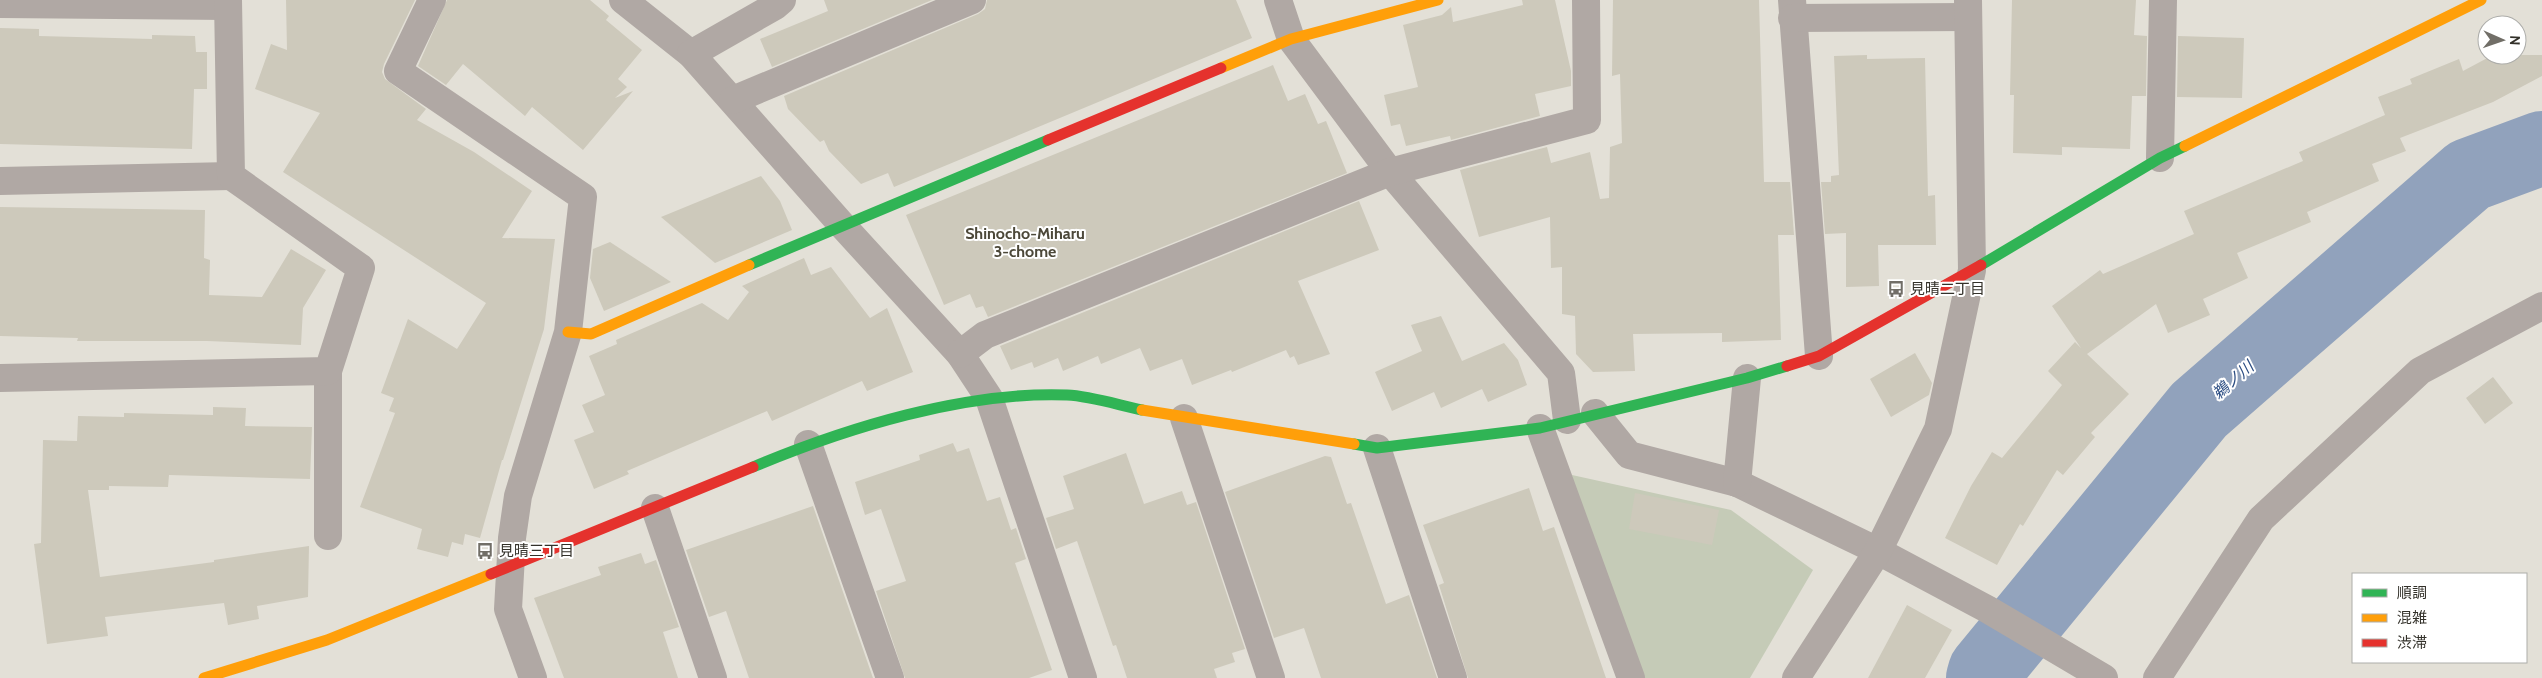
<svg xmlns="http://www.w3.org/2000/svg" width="2542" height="678" viewBox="0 0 2542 678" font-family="Cabin,'Noto Sans JP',sans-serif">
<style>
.green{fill:#c5cbb7}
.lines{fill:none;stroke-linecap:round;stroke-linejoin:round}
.river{stroke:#91a2bc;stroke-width:74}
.building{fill:#cdc9bb}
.street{stroke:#b0a8a4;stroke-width:28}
.fast{stroke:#30b455;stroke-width:11}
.slow{stroke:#ff9f0a;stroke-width:11}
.jam{stroke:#e5322d;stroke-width:11}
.labels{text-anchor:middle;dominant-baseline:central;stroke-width:4;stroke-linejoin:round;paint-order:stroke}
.poi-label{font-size:15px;fill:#33312a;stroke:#fff;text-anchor:start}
.neighbourhood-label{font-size:16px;font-weight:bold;fill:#4c4839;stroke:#fff}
.water-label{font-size:16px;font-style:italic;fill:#2a4c82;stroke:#fff}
</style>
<rect width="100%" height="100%" fill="#e3e0d7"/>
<polygon class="green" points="1572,475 1731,510 1813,570 1750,678 1637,678 1574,491"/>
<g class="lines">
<polyline class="river" points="1983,678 1985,671 2199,410 2469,175 2542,148"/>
</g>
<g class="building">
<polygon points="286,0 415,0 384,64 382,72 385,79 426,109 417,120 474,152 532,191 502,238 555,239 544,329 503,460 502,460 480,538 465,534 463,545 452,542 448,557 417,549 422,529 360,507 395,413 389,411 394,398 381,393 408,319 457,349 486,303 283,172 320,113 255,89 271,44 287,50"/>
<polygon points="447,0 590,0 609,16 606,20 642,50 618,79 627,87 615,98 633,91 583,150 532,107 525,116 463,64 446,85 418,66"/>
<polygon points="824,0 932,0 772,67 760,39 828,11"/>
<polygon points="987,0 1236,0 1252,38 894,187 888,173 861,184 829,151 824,140 820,142 788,109 784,96 978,14 985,9"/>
<polygon points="1522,0 1555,0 1571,71 1571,86 1535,94 1540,116 1451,140 1450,136 1406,146 1400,124 1391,126 1384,95 1418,87 1403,25 1442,15 1451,7 1453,22 1523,5"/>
<polygon points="1613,0 1759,0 1764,182 1790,182 1794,235 1778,235 1781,340 1722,342 1722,333 1633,334 1635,371 1593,372 1576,354 1575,316 1562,314 1562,267 1551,268 1550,217 1479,237 1460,170 1547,147 1551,163 1590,152 1600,199 1609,198 1610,147 1622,143 1620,74 1612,76"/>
<polygon points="2012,0 2136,0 2134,35 2147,36 2146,96 2132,96 2130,149 2062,147 2062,155 2013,153 2014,95 2010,95"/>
<polygon points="0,28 39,29 39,36 152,39 152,35 195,36 196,52 207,52 207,89 194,89 192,149 0,144"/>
<polygon points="2178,36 2244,38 2242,98 2177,97"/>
<polygon points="1867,55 1867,59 1925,58 1928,196 1935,195 1936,245 1878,245 1879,286 1846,287 1846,233 1825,234 1821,182 1831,182 1831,176 1839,175 1834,56"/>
<polygon points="2493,55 2542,55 2542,76 2493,102 2400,138 2406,151 2372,164 2379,181 2307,212 2311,222 2237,253 2248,278 2203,299 2210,315 2168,333 2156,304 2087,354 2129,394 2091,433 2095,437 2063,475 2057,470 2023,526 2020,524 1997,565 1945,538 1971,486 1992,452 2002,458 2062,385 2048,371 2075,342 2081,348 2052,306 2100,270 2103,274 2194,234 2184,211 2303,161 2299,152 2385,115 2378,97 2412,84 2410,79 2459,59 2463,71"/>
<polygon points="1273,65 1288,101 1305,94 1318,124 1326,121 1347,173 988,317 983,306 976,308 970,294 944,305 906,215"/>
<polygon points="761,176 780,201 792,230 715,263 661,217"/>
<polygon points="1359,201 1379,250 1298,281 1330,354 1298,365 1294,356 1290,358 1286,350 1232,372 1231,370 1192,385 1182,359 1150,371 1140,348 1101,364 1098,356 1063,371 1058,358 1034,368 1032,362 1011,370 1000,346"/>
<polygon points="0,207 205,210 204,258 210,260 209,295 262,297 291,249 326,270 303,308 301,345 207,341 77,341 78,338 0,336"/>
<polygon points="610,242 671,282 604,311 590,278 593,249"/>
<polygon points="804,258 811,275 831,267 870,318 887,308 913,372 867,391 862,381 772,421 767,411 627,471 629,474 594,489 574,440 594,432 582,405 605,395 589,356 617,344 616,340 702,303 728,320 749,292 742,286"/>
<polygon points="1441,316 1462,361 1504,343 1518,360 1527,385 1488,402 1482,389 1441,408 1434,392 1392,411 1375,372 1422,351 1411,325"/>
<polygon points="1915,353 1932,383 1929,395 1891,417 1870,379"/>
<polygon points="2493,377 2513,403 2485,424 2466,398"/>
<polygon points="213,407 246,408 245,426 312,427 310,479 169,475 168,487 109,486 109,490 88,490 100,577 214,562 214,560 309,546 308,597 257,606 259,619 228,625 224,603 105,617 108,636 47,644 34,544 41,543 43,440 77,441 78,416 124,417 124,413 213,415"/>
<polygon points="953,443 957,452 969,448 987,501 1000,497 1011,530 1016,528 1026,559 1015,563 1052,670 1029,678 905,678 876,591 906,581 881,509 865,515 855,482 920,460 919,455"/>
<polygon points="1126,453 1144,504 1182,491 1187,505 1196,502 1245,649 1232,653 1235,662 1214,669 1217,678 1127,678 1116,645 1113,646 1077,541 1056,549 1046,518 1074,509 1063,476"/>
<polygon points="1325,456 1331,457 1347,504 1351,503 1386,604 1409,595 1437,678 1321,678 1304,628 1274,638 1225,492"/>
<polygon points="1529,488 1543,531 1554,527 1606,678 1468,678 1439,585 1444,583 1423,525"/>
<polygon points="1635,493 1719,510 1712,545 1629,529"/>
<polygon points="813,506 873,678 749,678 726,611 709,617 686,550"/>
<polygon points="641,553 645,564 656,560 679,627 663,632 678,678 564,678 534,598 601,575 598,567"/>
<polygon points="1907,605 1952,630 1925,678 1868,678"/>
</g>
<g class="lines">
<g class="street">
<polyline points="432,0 398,71 583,197 568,332 518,496 512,538 508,609 533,678"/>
<polyline points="623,0 691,54"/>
<polyline points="782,0 775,6 691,54 842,225 960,354 989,398 1083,678"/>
<polyline points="1278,0 1291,39 1390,172 1561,373 1567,420"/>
<polyline points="1792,0 1819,356"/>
<polyline points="0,4 228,6"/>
<polyline points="1792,18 1968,17"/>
<polyline points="733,100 972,0"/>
<polyline points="2160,158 2163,0"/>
<polyline points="0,181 231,176"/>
<polyline points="960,354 985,335 1390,172 1587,120 1586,0"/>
<polyline points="328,371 328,536"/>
<polyline points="0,378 328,371 361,268 231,176 228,0"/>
<polyline points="1595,413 1629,455 1737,483 1878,551 1987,609 2104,678"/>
<polyline points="1184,418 1271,678"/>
<polyline points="1540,428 1631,678"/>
<polyline points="808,444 890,678"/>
<polyline points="1377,448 1453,678"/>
<polyline points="1737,483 1747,378"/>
<polyline points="655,508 713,678"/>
<polyline points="1796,678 1878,551 1938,429 1972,270 1968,0"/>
<polyline points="2157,678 2261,519 2420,371 2542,306"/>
</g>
<g class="fast">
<polyline points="749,265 1048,140"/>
<polyline points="1981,265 2160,158 2185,146"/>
<polyline points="1354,444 1377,448 1540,428 1747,378 1787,366"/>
<path d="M753 467C846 428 965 391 1067 395 1091 396 1118 405 1142 410"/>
</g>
<g class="slow">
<polyline points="1221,68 1291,39 1438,0"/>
<polyline points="2185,146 2481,0"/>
<polyline points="568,332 591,334 749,265"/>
<polyline points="1142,410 1354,444"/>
<polyline points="204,678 327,640 491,574"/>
</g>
<g class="jam">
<polyline points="1048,140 1221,68"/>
<polyline points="1787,366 1819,356 1981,265"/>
<polyline points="491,574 753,467"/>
</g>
</g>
<defs>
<g id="bus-bare" transform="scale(1.35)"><path d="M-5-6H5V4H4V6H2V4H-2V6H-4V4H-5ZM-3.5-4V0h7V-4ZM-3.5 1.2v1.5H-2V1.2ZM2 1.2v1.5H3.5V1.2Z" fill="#716e67" stroke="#fff" stroke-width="2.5" paint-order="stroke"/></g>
</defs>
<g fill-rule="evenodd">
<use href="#bus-bare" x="1896" y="289"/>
<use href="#bus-bare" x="485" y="551"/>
</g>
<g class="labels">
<g class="poi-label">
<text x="1910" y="289">見晴二丁目</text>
<text x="499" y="551">見晴三丁目</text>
</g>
<g class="neighbourhood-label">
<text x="1025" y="233">Shinocho-Miharu<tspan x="1025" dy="18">3-chome</tspan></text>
</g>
<g class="water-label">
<text transform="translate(2233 380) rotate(-41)">鵜ノ川</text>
</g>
</g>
<rect x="2352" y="573" width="175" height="90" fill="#ffffff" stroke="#adadaa"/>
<rect x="2362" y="589" width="25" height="8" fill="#30b455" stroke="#adadaa"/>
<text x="2397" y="598" font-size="15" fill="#33312a">順調</text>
<rect x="2362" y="614" width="25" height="8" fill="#ff9f0a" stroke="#adadaa"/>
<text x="2397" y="623" font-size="15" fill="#33312a">混雑</text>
<rect x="2362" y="639" width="25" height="8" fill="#e5322d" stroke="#adadaa"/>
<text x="2397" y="648" font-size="15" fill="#33312a">渋滞</text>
<g transform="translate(2502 40) rotate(92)"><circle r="24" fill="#ffffff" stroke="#adadaa"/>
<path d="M0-4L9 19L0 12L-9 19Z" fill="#716e67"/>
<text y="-8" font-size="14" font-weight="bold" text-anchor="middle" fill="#33312a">N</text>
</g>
</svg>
